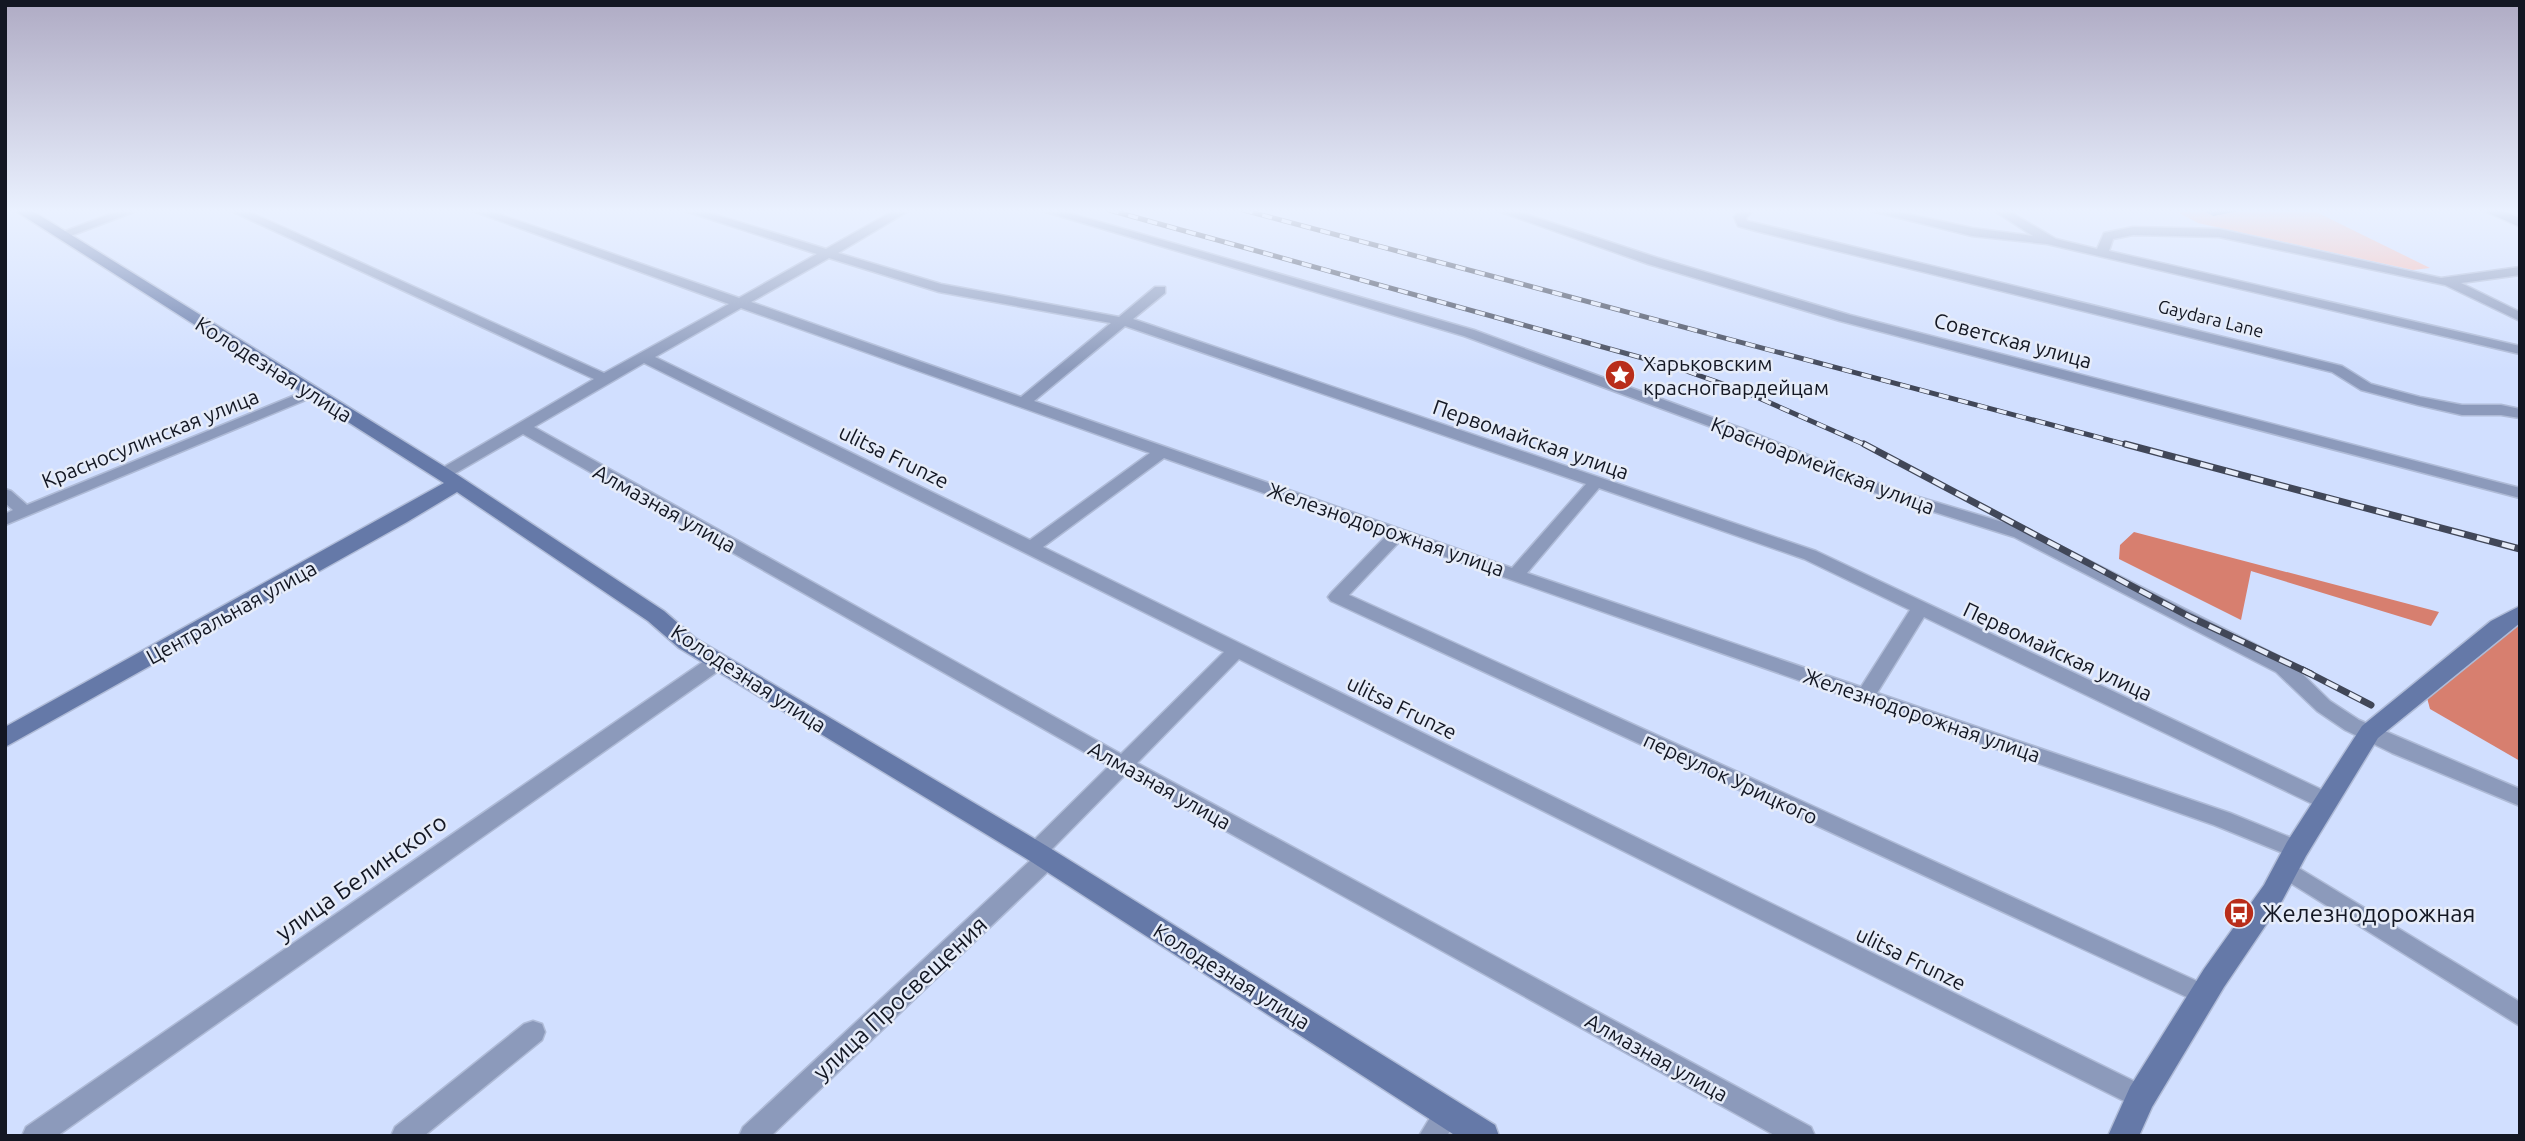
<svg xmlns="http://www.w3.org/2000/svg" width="2525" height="1141" viewBox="0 0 2525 1141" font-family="Ubuntu,sans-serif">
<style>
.green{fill:#febaad}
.forest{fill:#d77f6f}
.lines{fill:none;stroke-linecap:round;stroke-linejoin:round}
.street-casing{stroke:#afbbd7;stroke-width:3}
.secondary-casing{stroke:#afbbd7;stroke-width:3}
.street{fill:#8c9abb;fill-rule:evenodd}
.secondary{fill:#6579a8;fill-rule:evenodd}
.rail-far1-casing{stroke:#414758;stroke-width:5}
.rail-casing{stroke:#414758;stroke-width:7}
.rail-far1{stroke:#e6ecf9;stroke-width:3.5;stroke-dasharray:10;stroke-linecap:butt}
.rail{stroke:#e6ecf9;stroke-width:4.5;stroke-dasharray:13;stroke-linecap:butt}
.wall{fill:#818ca6}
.shaded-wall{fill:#697287}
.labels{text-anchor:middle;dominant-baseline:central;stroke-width:5;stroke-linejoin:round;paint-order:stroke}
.far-street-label{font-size:18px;fill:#131723;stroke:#e6ecf9}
.street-label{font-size:21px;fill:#131723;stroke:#e6ecf9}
.poi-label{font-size:21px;fill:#131723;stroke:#e6ecf9;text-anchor:start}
.near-street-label{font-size:24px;fill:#131723;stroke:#e6ecf9}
.near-poi-label{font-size:24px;fill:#131723;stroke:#e6ecf9;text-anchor:start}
</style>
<rect width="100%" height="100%" fill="#d1dfff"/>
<polygon class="green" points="2174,210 2312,210 2430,268 2413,270 2198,223"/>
<g class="forest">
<polygon points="2134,532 2439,612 2431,626 2251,571 2241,620 2119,559 2120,545"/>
<polygon points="2520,624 2520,761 2430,709 2426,694"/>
</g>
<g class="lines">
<g class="street-casing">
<g id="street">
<polygon points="121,210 139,210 65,238 61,239 55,235"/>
<path d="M229 210H245L604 373 729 304 470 210H487L739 298 817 254 682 210H700L826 249 895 210H910L838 253 941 284 1119 317 1155 287H1165V293L1133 319 1816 551 2333 795 2336 801 2333 807 2326 809 2319 807 1924 617 1877 693 2230 813 2304 843 2307 849 2304 855 2296 858 2288 855 2214 825 1400 541 1349 595 2212 988 2216 995 2212 1002 2204 1005 1331 601 1328 597 1331 593 1386 536 1164 458 1043 547 2150 1089 2154 1097 2150 1105 2141 1109 2132 1105 1239 659 1137 763 1811 1127 1815 1136H1776L1125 775 1050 851 1058 859 1055 865 771 1136H739L743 1127 1032 859 1025 852 1028 846 1109 766 523 434 449 477H437L435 474 437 471 594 379ZM829 258 939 292 1111 323 1021 397 751 302ZM741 308 1150 453 1030 540 655 357ZM1125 326 1128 327 1586 484 1512 568 1034 401ZM644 363 1224 652 1121 754 534 427ZM1599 488 1804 559 1910 610 1861 687 1527 573Z"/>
<polygon points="1039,210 1058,210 1474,330 1746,430 1895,490 2026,529 2290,662 2330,701 2359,720 2520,789 2520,806 2392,753 2345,730 2317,711 2276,672 2014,537 1883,496 1736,436 1464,336"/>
<polygon points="1495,210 1513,210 1658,258 1850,315 2520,488 2520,498 1840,321 1648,264"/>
<polygon points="1740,210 1753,210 1746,218 1747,221 1764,225 2342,366 2371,384 2420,397 2462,405 2501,405 2520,409 2520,418 2501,415 2462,415 2418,405 2361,390 2332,372 1756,231 1738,226 1734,217"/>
<polygon points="1867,210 1889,210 1972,228 2033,236 1993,210 2007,210 2056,239 2097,249 2104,233 2133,227 2219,229 2441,278 2520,267 2520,275 2461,283 2520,312 2520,321 2445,285 2219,237 2133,235 2113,239 2109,251 2520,346 2520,354 2047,244 1972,236"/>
<polygon points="310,389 317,393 315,396 5,525 5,514 13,510 5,503 5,489 11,491 27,505"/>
<polygon points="717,655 724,657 726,662 724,667 57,1136 22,1136 26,1127 710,657"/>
<polygon points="2287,861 2520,1002 2520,1026 2279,876 2276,870 2279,864"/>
<polygon points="533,1021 542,1024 545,1032 542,1040 424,1136 391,1136 395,1127 524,1024"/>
<polygon points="1448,1100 1457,1103 1461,1112 1447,1136 1419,1136 1439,1103"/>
</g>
</g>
<g class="secondary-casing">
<g id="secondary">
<polygon points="14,210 31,210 450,470 664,611 695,638 1045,845 1495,1125 1499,1136 1456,1136 1027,859 679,648 648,621 457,492 407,522 5,747 5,727 444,483"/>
<polygon points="2482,210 2501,210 2520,218 2520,227"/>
<polygon points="2520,606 2520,623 2378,738 2306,856 2282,901 2224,987 2152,1107 2139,1136 2108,1136 2130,1087 2204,969 2264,885 2287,842 2362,726 2491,621"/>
</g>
</g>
<use href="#street" class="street"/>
<use href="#secondary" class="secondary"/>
<g class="rail-far1-casing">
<g id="rail-far1">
<polyline points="1109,210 1675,367 1743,391 1868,446"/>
<polyline points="1243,210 2131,446"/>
</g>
</g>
<g class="rail-casing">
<g id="rail">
<polyline points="1864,444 2190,617 2311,674"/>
<polyline points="2125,444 2520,549"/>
<polyline points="2303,670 2371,705"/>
</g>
</g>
<use href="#rail-far1" class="rail-far1"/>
<use href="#rail" class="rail"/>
</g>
<polygon class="wall" points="2202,210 2244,210 2213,216"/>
<polygon class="shaded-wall" points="2215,210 2244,210 2213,216"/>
<linearGradient id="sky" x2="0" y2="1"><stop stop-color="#afabc4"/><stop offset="0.57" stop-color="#eaf1ff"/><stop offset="1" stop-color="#eaf1ff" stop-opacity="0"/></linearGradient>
<rect width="2525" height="370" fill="url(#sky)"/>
<defs>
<g id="sight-disc" transform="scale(1.575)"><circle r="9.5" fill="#b92d1a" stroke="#e6ecf9"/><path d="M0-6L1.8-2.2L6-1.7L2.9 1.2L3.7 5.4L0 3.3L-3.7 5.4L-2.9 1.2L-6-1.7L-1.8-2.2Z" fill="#fff"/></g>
<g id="bus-disc" transform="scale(1.575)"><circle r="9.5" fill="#b92d1a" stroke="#e6ecf9"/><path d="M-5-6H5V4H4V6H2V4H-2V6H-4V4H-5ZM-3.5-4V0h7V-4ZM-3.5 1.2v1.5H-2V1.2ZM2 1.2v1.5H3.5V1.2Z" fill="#fff"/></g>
</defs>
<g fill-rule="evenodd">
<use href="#sight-disc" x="1620" y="375"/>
<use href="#bus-disc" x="2239" y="913"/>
</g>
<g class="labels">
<g class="far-street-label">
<text transform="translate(2211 318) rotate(14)">Gaydara Lane</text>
</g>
<g class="street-label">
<text transform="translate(2013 340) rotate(15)">Советская улица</text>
<text transform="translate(274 369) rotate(32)">Колодезная улица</text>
<text transform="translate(150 438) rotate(-22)">Красносулинская улица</text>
<text transform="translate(1531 439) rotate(19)">Первомайская улица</text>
<text transform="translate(894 456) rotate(26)">ulitsa Frunze</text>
<text transform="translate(1823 465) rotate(21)">Красноармейская улица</text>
<text transform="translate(665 508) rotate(29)">Алмазная улица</text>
<text transform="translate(1386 529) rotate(19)">Железнодорожная улица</text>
<text transform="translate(231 612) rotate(-29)">Центральная улица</text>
<text transform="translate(2058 651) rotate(25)">Первомайская улица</text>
<text transform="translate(749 678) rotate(33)">Колодезная улица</text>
<text transform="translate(1402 707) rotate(26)">ulitsa Frunze</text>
<text transform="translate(1922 715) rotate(19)">Железнодорожная улица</text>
<text transform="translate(1731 778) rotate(25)">переулок Урицкого</text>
<text transform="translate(1160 785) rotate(29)">Алмазная улица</text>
<text transform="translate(1911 958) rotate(26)">ulitsa Frunze</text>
<text transform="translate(1232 976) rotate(32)">Колодезная улица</text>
<text transform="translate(1657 1057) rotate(29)">Алмазная улица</text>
</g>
<g class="poi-label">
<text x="1643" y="363">Харьковским<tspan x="1643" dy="24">красногвардейцам</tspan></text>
</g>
<g class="near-street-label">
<text transform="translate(361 877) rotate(-35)">улица Белинского</text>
<text transform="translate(900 998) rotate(-43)">улица Просвещения</text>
</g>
<g class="near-poi-label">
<text x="2262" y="913">Железнодорожная</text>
</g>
</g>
<rect width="2525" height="1141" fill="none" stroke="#131723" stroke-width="14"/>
</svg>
